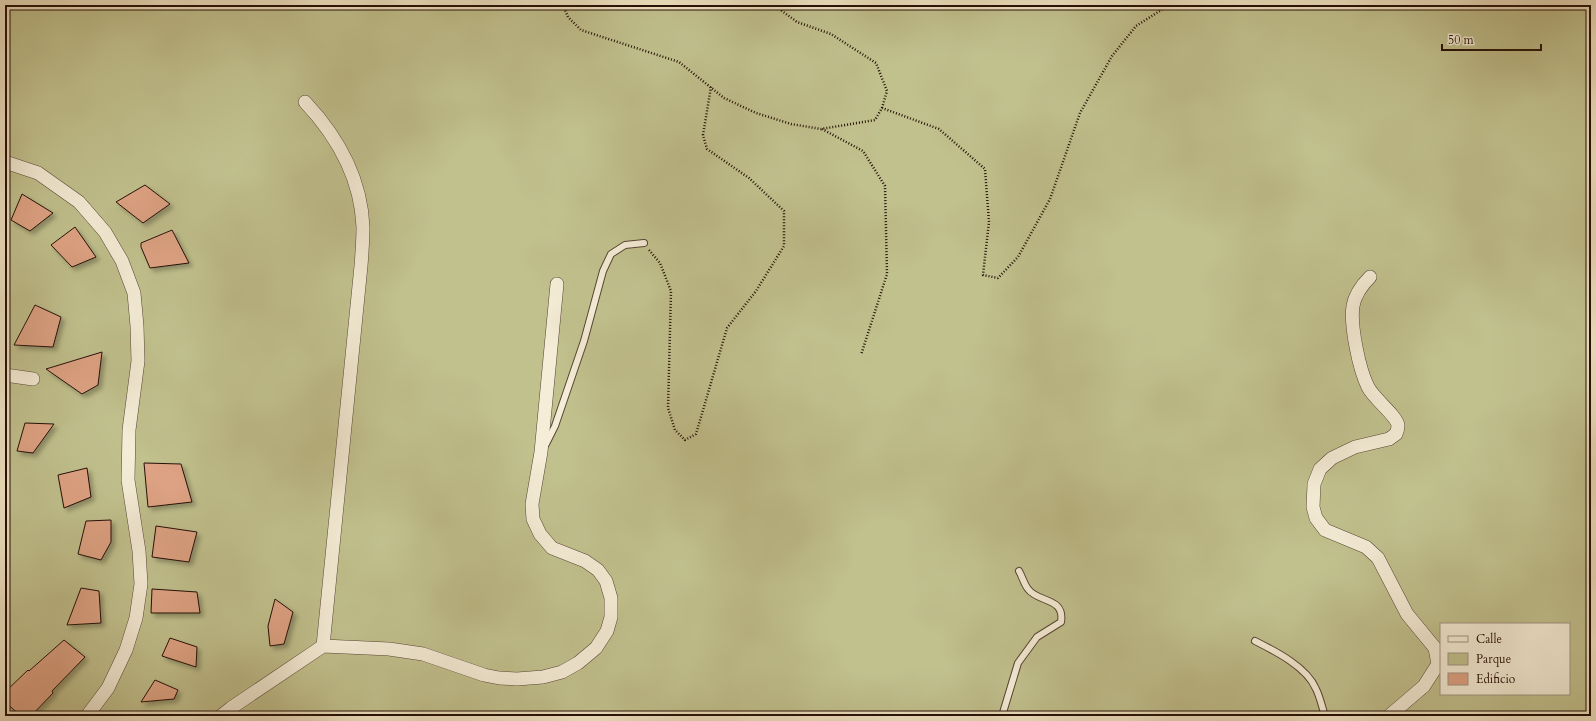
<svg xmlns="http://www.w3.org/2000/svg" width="1596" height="721" viewBox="0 0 1596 721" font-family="Cardo,serif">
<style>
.green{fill:#c1c18e;stroke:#73684a;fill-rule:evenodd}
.building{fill:#dea384;stroke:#250f07;filter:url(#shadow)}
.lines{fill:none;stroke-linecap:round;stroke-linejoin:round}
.service-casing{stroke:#584436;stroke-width:8}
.minor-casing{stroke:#584436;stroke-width:14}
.path{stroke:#250f07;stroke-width:2.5;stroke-dasharray:1 2;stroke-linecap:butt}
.service{stroke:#f5edd7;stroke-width:6}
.minor{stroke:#f5edd7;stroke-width:13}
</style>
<defs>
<filter id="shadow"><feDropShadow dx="3.5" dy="3.5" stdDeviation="2" flood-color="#0004"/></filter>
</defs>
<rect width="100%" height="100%" fill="#efe3c2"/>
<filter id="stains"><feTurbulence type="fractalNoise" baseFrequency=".005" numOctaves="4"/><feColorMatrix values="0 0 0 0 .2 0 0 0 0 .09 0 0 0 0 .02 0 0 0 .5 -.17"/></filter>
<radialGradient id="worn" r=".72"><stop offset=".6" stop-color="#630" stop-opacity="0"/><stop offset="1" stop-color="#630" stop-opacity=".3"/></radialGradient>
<path class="green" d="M5 5H1591V716H5ZM1441 624H1569V694H1441Z"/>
<g class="building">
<polygon points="145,185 170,204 143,223 116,202"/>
<polygon points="22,194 53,213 30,231 11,220"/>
<polygon points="75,227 96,257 72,267 51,245"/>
<polygon points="172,230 189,263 150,268 141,247 141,243"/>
<polygon points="35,305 61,317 53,347 14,345"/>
<polygon points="102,352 98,385 82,394 46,369"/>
<polygon points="25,423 54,424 33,453 17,451"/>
<polygon points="144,463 181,464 192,502 148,507"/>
<polygon points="87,468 91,497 64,508 58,475"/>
<polygon points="111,520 111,542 101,560 78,554 86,521"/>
<polygon points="156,526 197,532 189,562 152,557"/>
<polygon points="81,588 99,591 101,623 67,625"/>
<polygon points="152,589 197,592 200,613 151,613"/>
<polygon points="275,599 293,612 284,644 270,646 268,626"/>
<polygon points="170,638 197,647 196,667 162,656"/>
<polygon points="64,640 85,657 52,691 53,693 31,716 21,716 5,702 5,692 28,670 29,671"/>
<polygon points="155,680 178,690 174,699 141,702"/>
</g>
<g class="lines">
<g class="service-casing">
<g id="service">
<polyline points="546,444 555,426 584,341 603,271 611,254 625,245 644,243"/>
<path d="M1255 641C1275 651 1307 667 1316 689 1320 697 1322 707 1325 716"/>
<path d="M1002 716 1018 663 1037 637 1061 622C1065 597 1038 603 1028 589 1024 584 1022 576 1019 571"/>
</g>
</g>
<g class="minor-casing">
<g id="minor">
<path d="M305 102C337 136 361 178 363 227 363 240 362 253 361 266L323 646"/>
<polyline points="5,162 38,173 79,202 105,232 122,261 134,293 137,326 138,361 129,430 128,480 139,551 141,584 136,618 126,650 108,688 87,716"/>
<path d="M1370 277C1362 285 1355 294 1353 306 1350 325 1359 369 1368 387 1374 399 1396 415 1398 425 1398 428 1397 432 1396 434L1389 439 1355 447 1332 458 1320 469 1314 484 1313 507 1316 518 1325 530 1366 547 1378 558 1407 614 1435 648 1438 664 1424 686 1389 716"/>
<polyline points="5,375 33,379"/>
<polyline points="221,716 231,708 323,646 389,649 423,654 484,675 499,678 517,679 543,677 562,672 578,663 596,648 607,631 611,617 611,598 606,581 598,570 585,561 552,548 540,534 533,519 532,504 541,452 557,284"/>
</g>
</g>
<g class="path">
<polyline points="563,5 568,17 581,30 679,62 724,98 756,113 791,124 821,129 875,120 882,108 939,129 985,169 989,222 983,275 998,278 1018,257 1050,199 1080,113 1112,56 1136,26 1169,5"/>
<polyline points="774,5 797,22 831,34 876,63 887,91 882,108"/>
<polyline points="822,129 863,151 885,186 887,274 861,355"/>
<polyline points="649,250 660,263 671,291 668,408 675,430 685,440 696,434 727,328 756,291 784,246 784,211 749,178 707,149 703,135 711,87"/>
</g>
<use href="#service" class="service"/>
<use href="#minor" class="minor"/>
</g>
<rect width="1596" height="721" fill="none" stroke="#efe3c2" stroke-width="20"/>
<rect x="6" y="6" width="1584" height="709" fill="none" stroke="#250f07" stroke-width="2"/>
<rect x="10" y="10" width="1576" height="701" fill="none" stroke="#250f07"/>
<rect x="1440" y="623" width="130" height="72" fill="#f5edd7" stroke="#a29484"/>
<rect x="1448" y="636" width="20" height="6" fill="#f5edd7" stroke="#a29484"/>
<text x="1476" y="643" font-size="12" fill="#250f07">Calle</text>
<rect x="1448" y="653" width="20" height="12" fill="#c1c18e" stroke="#a29484"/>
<text x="1476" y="663" font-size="12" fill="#250f07">Parque</text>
<rect x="1448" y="673" width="20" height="12" fill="#dea384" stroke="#a29484"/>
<text x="1476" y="683" font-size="12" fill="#250f07">Edificio</text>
<path d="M1442 44v6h99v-6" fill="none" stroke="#250f07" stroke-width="2"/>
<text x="1448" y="44" font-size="12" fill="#250f07" stroke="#f5edd7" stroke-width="3" paint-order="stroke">50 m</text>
<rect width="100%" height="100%" filter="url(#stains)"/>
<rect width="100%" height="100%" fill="url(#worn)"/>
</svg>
